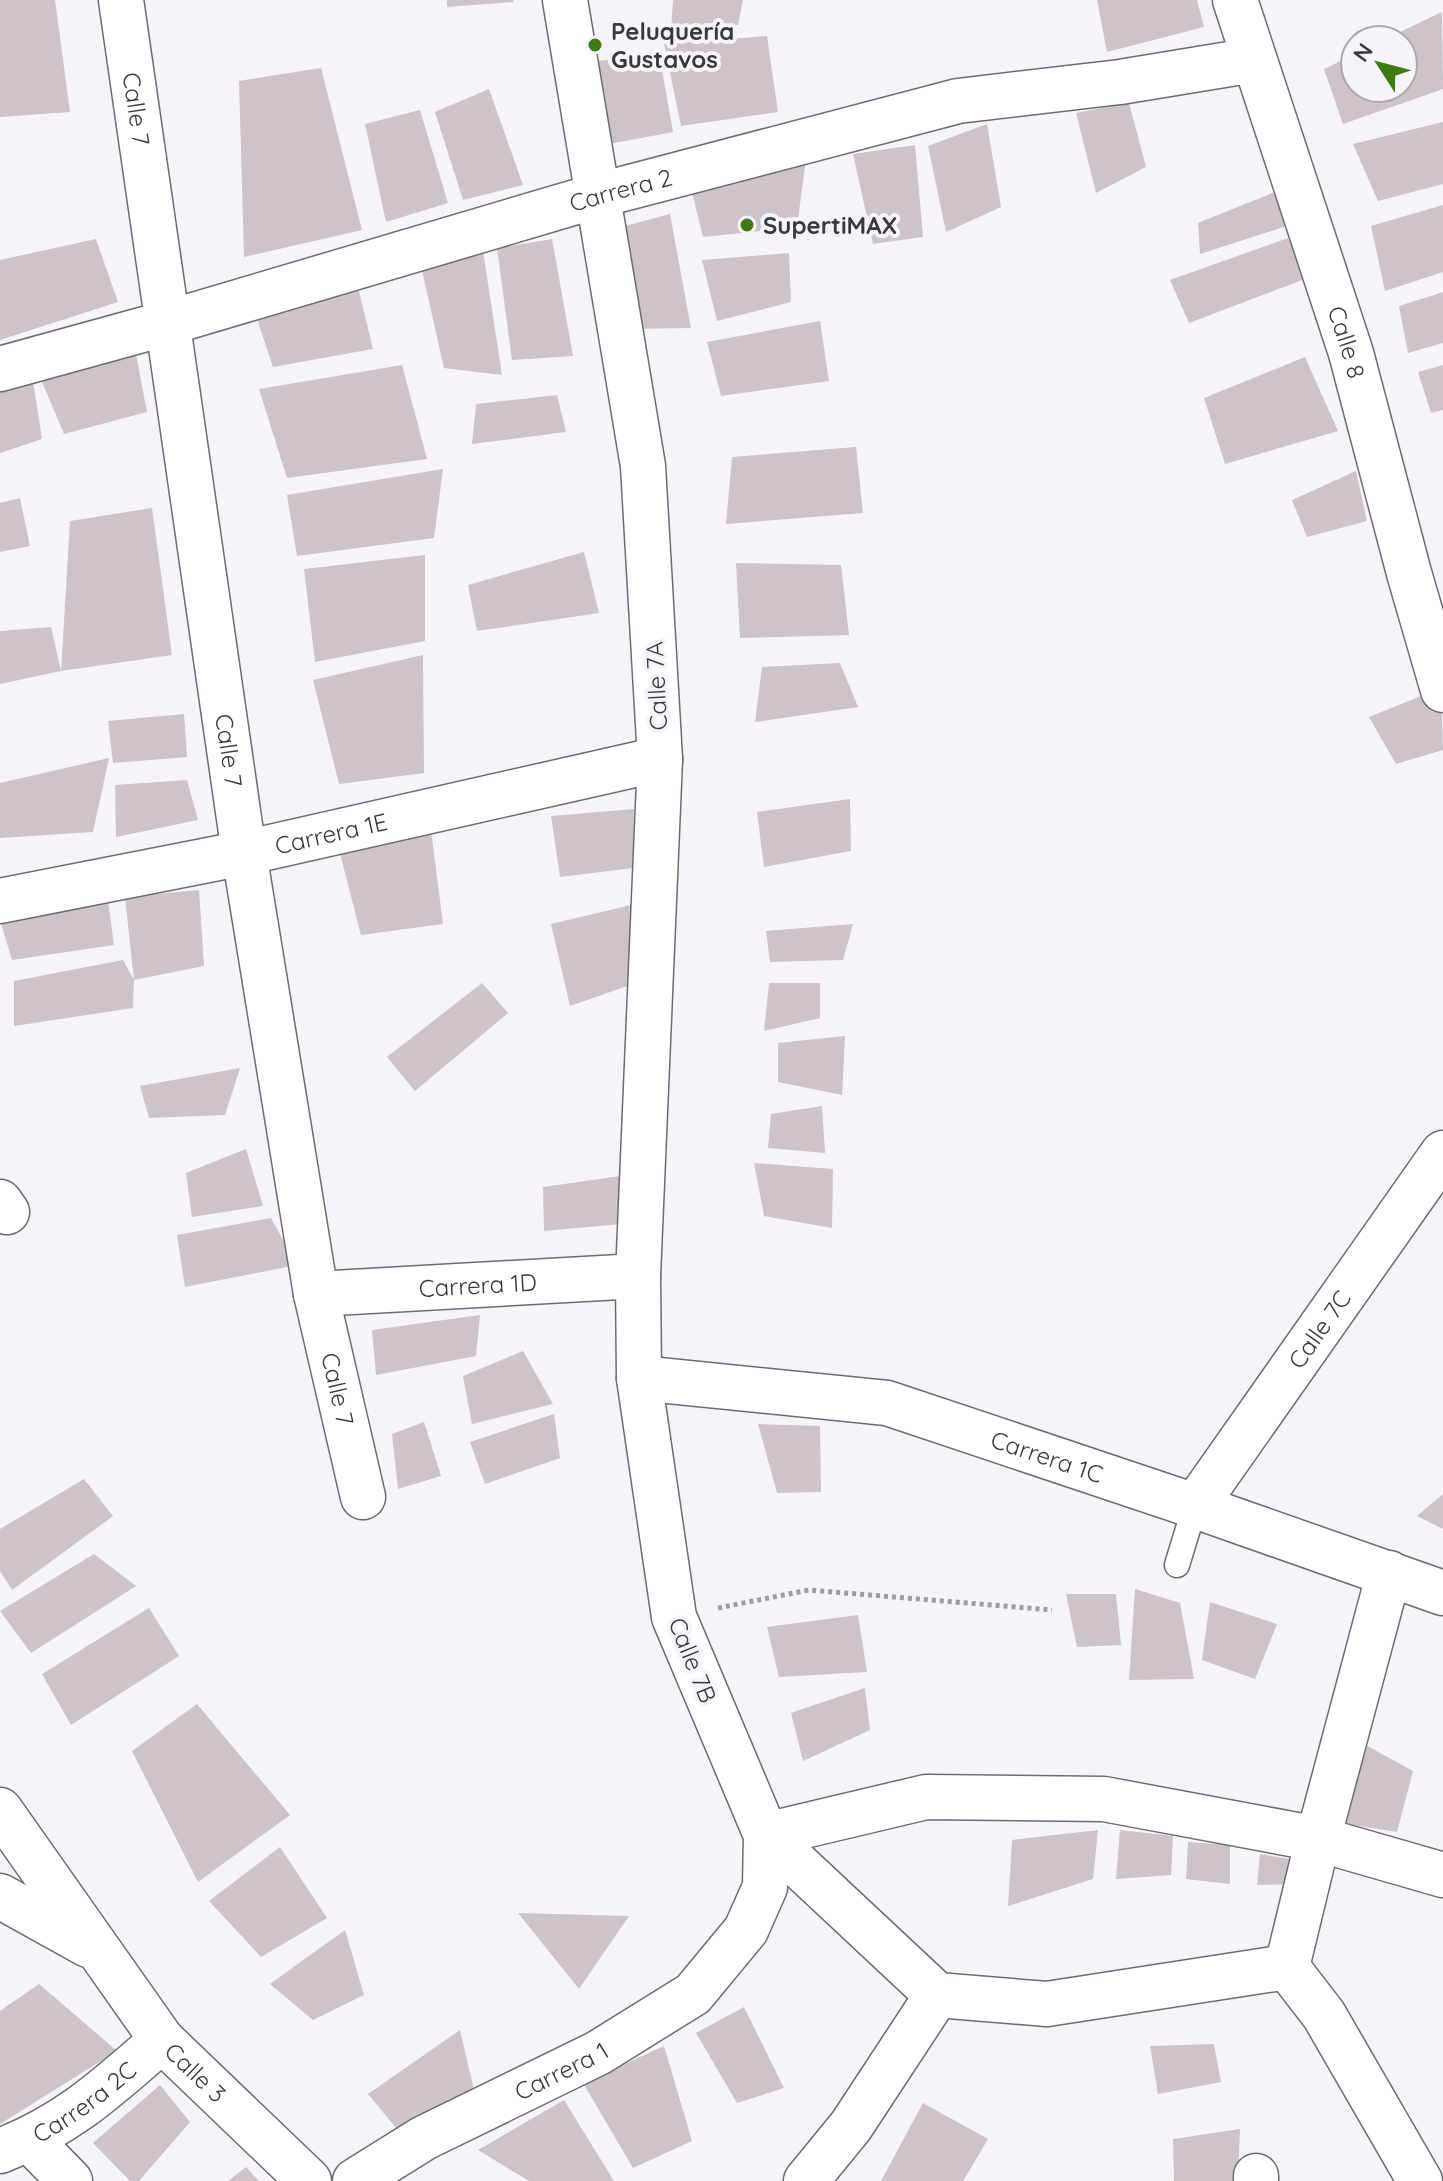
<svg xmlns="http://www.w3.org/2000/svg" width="1443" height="2181" viewBox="0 0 1443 2181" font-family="Quicksand,sans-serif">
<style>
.building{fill:#ccc4c9}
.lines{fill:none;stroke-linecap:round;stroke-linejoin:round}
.service-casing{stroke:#6d6b72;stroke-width:27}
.minor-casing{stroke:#6d6b72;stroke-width:47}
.path{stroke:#9e9ca2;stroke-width:5;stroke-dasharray:4 4;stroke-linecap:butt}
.service{stroke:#fff;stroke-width:24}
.minor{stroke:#fff;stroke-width:44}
.poi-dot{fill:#417a10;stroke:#f6f3fb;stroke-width:3}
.labels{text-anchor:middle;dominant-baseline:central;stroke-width:8;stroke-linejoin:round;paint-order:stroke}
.poi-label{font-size:24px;font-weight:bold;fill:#39383b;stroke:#f6f3fb;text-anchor:start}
.street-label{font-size:24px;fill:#39383b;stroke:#f6f3fb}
</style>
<rect width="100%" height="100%" fill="#f6f3fb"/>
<g class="building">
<polygon points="0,0 55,0 70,112 0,117"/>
<polygon points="447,0 513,0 514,2 447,7"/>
<polygon points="673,0 743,0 738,25 671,31"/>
<polygon points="1097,0 1197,0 1204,27 1107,52"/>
<polygon points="1442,12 1443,89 1343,124 1324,69 1355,54 1355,88 1403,88 1403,40 1383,40"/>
<polygon points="767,36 778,112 681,126 664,44"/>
<polygon points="659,54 673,132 593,147 590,62"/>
<polygon points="321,68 362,230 244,257 239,81"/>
<polygon points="489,89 523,185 463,200 435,112"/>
<polygon points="1129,103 1146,167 1096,193 1076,113"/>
<polygon points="420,110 448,203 386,222 365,124"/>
<polygon points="1443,122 1443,184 1378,201 1353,144"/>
<polygon points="987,124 1001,207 946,232 928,146"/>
<polygon points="915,145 923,237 873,244 853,154"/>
<polygon points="806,159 797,227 703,237 691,188"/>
<polygon points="1275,192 1287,226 1200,254 1198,223"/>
<polygon points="1443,205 1443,272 1385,291 1371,226"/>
<polygon points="670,214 691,328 626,329 614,229"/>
<polygon points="1288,238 1305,279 1189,323 1170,280"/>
<polygon points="96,239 118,302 0,340 0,260"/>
<polygon points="552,239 573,356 512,360 497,248"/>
<polygon points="483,251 502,375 444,368 421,266"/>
<polygon points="789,253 791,302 717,321 702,260"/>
<polygon points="356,279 373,349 273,367 252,304"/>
<polygon points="1443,292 1443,343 1408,353 1399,306"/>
<polygon points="820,321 829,381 721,396 707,342"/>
<polygon points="135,349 147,412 64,434 40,377"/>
<polygon points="1305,357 1338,431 1225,464 1204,398"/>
<polygon points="402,365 427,459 287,478 259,389"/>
<polygon points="1443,365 1443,410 1431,413 1418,372"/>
<polygon points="33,381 42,439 0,453 0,390"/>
<polygon points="557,395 566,432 472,444 476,404"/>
<polygon points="856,447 863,513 726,524 732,457"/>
<polygon points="443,469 434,538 297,556 287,495"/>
<polygon points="1356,471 1367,521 1307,537 1292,500"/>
<polygon points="20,498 30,546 0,552 0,503"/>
<polygon points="152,508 172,655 61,671 70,521"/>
<polygon points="584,552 599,613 477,631 468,585"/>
<polygon points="425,555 425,641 315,662 304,569"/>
<polygon points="736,563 841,565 849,635 740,638"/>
<polygon points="51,627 61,671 0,684 0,631"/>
<polygon points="423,655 424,773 339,784 313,680"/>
<polygon points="840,663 858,707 755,722 762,667"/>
<polygon points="1441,688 1443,750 1396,764 1369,717"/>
<polygon points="184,714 187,757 113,763 108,721"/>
<polygon points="109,758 93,832 0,838 0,783"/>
<polygon points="187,780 198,820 116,837 115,785"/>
<polygon points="850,799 851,851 764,867 757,812"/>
<polygon points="634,809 633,868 560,877 551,816"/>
<polygon points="429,815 443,924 361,935 337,842"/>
<polygon points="199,890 204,966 134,980 133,1008 14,1026 14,981 123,960 134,980 125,897"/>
<polygon points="107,893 114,945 12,960 0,920"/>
<polygon points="631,905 636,983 570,1006 551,924"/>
<polygon points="853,924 843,960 770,962 766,931"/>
<polygon points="482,983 508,1013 415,1091 387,1057"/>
<polygon points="769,983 820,983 820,1018 764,1031"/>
<polygon points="845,1036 842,1095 778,1082 778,1043"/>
<polygon points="240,1068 225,1115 149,1118 140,1086"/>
<polygon points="822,1106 825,1153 768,1148 771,1114"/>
<polygon points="246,1149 263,1206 192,1217 186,1173"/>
<polygon points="754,1163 833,1169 832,1228 764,1216"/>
<polygon points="628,1175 621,1224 544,1231 543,1187"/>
<polygon points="271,1218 297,1265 185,1287 177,1235"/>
<polygon points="480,1315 476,1356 376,1375 372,1330"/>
<polygon points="523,1351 553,1404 472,1424 463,1376"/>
<polygon points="554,1414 560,1458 485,1484 470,1442"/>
<polygon points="424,1422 441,1476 398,1489 392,1434"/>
<polygon points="758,1424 820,1426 821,1492 777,1493"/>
<polygon points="84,1479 113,1516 12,1590 0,1571 0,1529"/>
<polygon points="1443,1494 1443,1529 1417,1516"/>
<polygon points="94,1554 136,1586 31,1653 0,1611"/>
<polygon points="1135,1589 1180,1603 1194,1679 1129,1680"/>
<polygon points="1066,1594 1116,1594 1121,1645 1077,1647"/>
<polygon points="1210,1602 1277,1624 1255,1679 1202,1660"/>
<polygon points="149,1608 179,1656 71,1725 42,1674"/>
<polygon points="858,1615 867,1672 779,1677 767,1627"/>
<polygon points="865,1688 870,1730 803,1761 791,1713"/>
<polygon points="197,1704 290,1815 198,1882 132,1751"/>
<polygon points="1351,1737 1413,1771 1397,1832 1333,1822"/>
<polygon points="1098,1830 1093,1879 1008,1906 1012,1840"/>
<polygon points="1120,1830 1173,1836 1171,1875 1116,1879"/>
<polygon points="1188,1842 1230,1845 1230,1884 1186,1879"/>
<polygon points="280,1847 327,1918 261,1957 209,1901"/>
<polygon points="1260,1854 1296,1860 1295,1884 1257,1885"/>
<polygon points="518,1913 629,1916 579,1989"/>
<polygon points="345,1930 364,1995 313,2020 270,1984"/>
<polygon points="39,1984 117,2051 0,2124 0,2011"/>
<polygon points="744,2007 784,2088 737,2103 696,2033"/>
<polygon points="460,2030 475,2094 401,2134 368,2094"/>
<polygon points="1214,2044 1221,2082 1158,2094 1150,2046"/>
<polygon points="664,2046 692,2141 633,2168 583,2083"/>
<polygon points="160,2085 190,2122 139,2181 130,2181 93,2143"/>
<polygon points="564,2100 614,2181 529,2181 478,2150"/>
<polygon points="923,2103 988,2139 963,2181 881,2181"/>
<polygon points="1240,2129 1238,2181 1174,2181 1173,2139"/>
<polygon points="246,2167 259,2181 228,2181"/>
</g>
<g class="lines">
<g class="service-casing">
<polyline id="service" points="1177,1565 1195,1506"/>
</g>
<g class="minor-casing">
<g id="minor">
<path id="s1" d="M121 0 244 853 316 1294 363 1497"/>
<path id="s2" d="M1235 0 1351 353 1409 573 1443 690"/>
<path id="s3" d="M0 369 167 323 596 196 958 101 1120 82 1254 60"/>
<path id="s4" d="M0 901 244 853 660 759"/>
<polyline points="0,1202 7,1212"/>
<path id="s5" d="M316 1294 638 1276"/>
<path id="s6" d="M639 1378 887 1403 1195 1506 1443 1593"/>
<path id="s7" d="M1195 1506 1443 1153"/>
<path id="s8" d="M0 1810 162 2040 309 2181"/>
<polyline points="766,1835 926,1797 1104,1799 1318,1839 1443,1875"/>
<polyline points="766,1835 937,1995 1047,2004 1287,1967"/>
<polyline points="0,1896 88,1945"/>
<polyline points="1287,1967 1318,1839 1389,1573"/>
<polyline points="1287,1967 1324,2015 1420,2181"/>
<polyline points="30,2140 70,2181"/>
<path id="s9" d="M0 2151C68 2125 108 2087 162 2040"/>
<polyline points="1256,2176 1256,2181"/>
<path id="s10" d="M355 2181 424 2138 598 2053 693 1994 746 1930 765 1887 766 1835 674 1617 639 1378 638 1276 660 759 643 466 565 0"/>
<polyline points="806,2181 851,2126 937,1995"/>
</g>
</g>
<polyline class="path" points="718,1608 809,1590 1052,1610"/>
<use href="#service" class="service"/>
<use href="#minor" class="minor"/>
</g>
<g class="poi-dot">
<circle cx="595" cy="45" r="8"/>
<circle cx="747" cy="225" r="8"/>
</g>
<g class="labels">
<g class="poi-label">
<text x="611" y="31">Peluquería<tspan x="611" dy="28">Gustavos</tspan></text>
<text x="763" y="225">SupertiMAX</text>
</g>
<g class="street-label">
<text stroke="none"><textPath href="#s1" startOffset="110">Calle 7</textPath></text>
<text stroke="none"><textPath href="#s3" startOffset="646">Carrera 2</textPath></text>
<text stroke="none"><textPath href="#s2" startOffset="360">Calle 8</textPath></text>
<text transform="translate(656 686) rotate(-93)">Calle 7A</text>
<text stroke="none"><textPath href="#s1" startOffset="758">Calle 7</textPath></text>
<text stroke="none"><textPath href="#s4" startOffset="338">Carrera 1E</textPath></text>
<text stroke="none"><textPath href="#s5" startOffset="162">Carrera 1D</textPath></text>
<text stroke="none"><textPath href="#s7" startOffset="216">Calle 7C</textPath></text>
<text stroke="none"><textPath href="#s1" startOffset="1406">Calle 7</textPath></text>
<text stroke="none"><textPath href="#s6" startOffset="418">Carrera 1C</textPath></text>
<text transform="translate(693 1660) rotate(68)">Calle 7B</text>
<text stroke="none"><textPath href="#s10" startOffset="234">Carrera 1</textPath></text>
<text stroke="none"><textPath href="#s8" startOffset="328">Calle 3</textPath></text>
<text stroke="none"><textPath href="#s9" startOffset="98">Carrera 2C</textPath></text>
</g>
</g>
<g transform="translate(1379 64) rotate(306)"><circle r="38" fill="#f6f3fb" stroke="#aaa8ae" stroke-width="2"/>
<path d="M0-6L14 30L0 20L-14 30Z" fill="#417a10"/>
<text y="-12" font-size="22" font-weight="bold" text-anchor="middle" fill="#39383b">N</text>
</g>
</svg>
